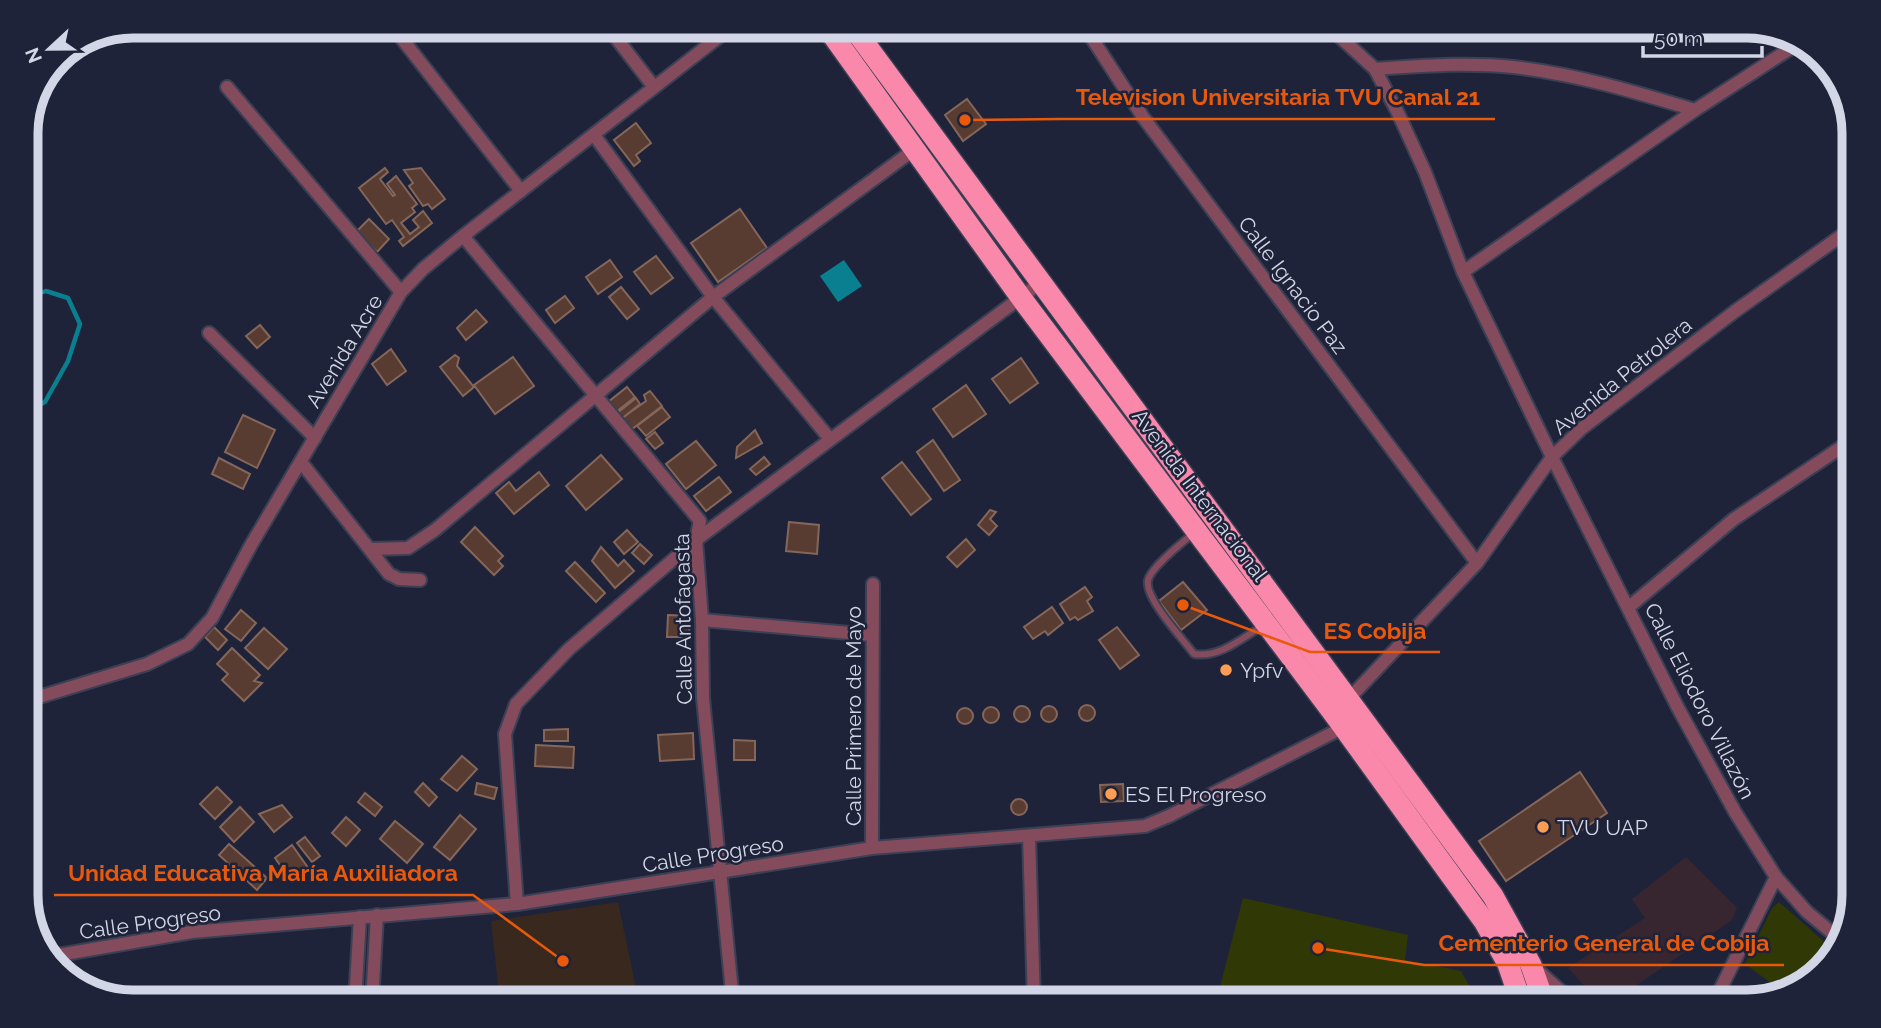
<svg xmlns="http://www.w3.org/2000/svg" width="1881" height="1028" viewBox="0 0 1881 1028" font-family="Raleway,sans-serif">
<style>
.education{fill:#38281e}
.medical{fill:#372630}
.green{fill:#303905}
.water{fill:#0a7f90}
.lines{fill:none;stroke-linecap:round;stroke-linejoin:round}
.stream{stroke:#0a7f90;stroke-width:4.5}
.building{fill:#583c31;stroke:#85665a;stroke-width:2}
.lane-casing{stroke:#3b4055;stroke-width:10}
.street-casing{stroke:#3b4055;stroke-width:16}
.highway-casing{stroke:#3b4055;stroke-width:24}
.lane{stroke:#844b5c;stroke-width:6}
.street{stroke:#844b5c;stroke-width:12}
.highway{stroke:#f988aa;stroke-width:21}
.poi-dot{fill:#fd9d54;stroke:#1e2339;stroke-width:2.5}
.labels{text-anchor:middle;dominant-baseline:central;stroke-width:5;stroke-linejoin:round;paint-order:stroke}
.street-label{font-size:21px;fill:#d2d6e6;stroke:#1e2339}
.poi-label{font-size:21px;fill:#d2d6e6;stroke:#1e2339;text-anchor:start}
.rim{fill:none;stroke:#d2d6e6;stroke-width:9}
.leader{fill:none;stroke:#e8590c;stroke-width:2.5}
.callout-dot{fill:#e8590c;stroke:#1e2339;stroke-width:2.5}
.callout-label{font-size:23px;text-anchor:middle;font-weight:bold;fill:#e8590c;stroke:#1e2339;stroke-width:5;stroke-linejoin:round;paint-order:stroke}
</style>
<rect width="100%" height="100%" fill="#1e2339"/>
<polygon class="education" points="618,902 639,1002 500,1002 491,921"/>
<polygon class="medical" points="1686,857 1737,908 1732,920 1612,1002 1599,1002 1568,968 1645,918 1632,899"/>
<g class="green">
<polygon points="1243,898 1408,935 1405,960 1461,971 1475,996 1473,1002 1216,1002"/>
<polygon points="1779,902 1836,952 1801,987 1783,992 1745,964 1772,908"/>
</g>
<polygon class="water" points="844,260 862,286 838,302 820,276"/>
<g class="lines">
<polyline class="stream" points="26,298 46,291 68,298 80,324 68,361 45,402 26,412"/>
</g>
<g class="building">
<polygon points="967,99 986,124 963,141 945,115"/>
<polygon points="636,123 651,143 636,155 640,161 634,166 614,140"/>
<polygon points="385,168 388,172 380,179 393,196 395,195 387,184 396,176 417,204 412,208 415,212 401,223 410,234 419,227 413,220 423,211 432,223 403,246 399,241 404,237 392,220 386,224 359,188"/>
<polygon points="421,168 445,199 432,209 428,204 423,206 409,186 413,183 404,170"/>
<polygon points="740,209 767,248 718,282 691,243"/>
<polygon points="369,219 389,239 377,252 356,232"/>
<polygon points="656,256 673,278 651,294 634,272"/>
<polygon points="610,260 622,277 598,294 586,277"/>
<polygon points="621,287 639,309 627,319 609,297"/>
<polygon points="565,296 574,308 555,323 546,310"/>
<polygon points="476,310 487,322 466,340 457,328"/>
<polygon points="260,325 270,337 257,348 246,336"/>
<polygon points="391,349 406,371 387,385 372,364"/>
<polygon points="455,355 459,358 457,366 474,387 463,396 440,367"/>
<polygon points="513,357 534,386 495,414 474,385"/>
<polygon points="1021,358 1038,383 1010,403 992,379"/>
<polygon points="966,385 986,414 953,437 933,409"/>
<polygon points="627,387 635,397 611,416 603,406"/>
<polygon points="650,391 662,406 631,430 622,418 646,401 644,395"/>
<polygon points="636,398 640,404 620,420 616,414"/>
<polygon points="662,407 670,417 646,436 637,426"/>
<polygon points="243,415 275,430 257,468 225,452"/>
<polygon points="755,430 762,443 736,458 737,447"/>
<polygon points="655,432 663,443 655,449 646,439"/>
<polygon points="933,440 960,480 944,491 917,452"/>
<polygon points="696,441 716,465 686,489 666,464"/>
<polygon points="601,455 622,479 586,510 566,486"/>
<polygon points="764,457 770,464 756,475 750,469"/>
<polygon points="219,458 250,474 243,489 212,474"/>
<polygon points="902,462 931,499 911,515 882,478"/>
<polygon points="539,472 549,485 514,514 496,493 509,482 516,491"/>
<polygon points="719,477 731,492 706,511 694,496"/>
<polygon points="990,510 996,512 990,519 997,526 989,535 978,525"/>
<polygon points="789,522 819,525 817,554 786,551"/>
<polygon points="475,527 503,556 498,561 503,566 494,575 461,542"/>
<polygon points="627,530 638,542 624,554 614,542"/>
<polygon points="966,539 975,550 957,567 947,557"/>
<polygon points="640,544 652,555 644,564 632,553"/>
<polygon points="601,547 618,566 624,560 634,571 615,588 592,561"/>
<polygon points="575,562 605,593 596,602 566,571"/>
<polygon points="1183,582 1207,610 1181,630 1159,601"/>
<polygon points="1085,587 1092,597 1087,601 1093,611 1078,620 1075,617 1070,620 1060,604"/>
<polygon points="1052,607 1063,623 1048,635 1045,631 1033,639 1024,627"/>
<polygon points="241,610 256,623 241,641 225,629"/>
<polygon points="668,615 690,616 689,637 667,637"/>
<polygon points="214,627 227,640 218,650 205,637"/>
<polygon points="1117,627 1139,655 1120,669 1099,640"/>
<polygon points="264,628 287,649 268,669 245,648"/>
<polygon points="232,648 260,675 254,681 262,683 244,701 222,680 228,674 217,664"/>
<circle cx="1087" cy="713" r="8"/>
<circle cx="1022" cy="714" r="8"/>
<circle cx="1049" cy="714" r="8"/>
<circle cx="991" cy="715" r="8"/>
<circle cx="965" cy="716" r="8"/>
<polygon points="568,729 568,741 544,741 544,730"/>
<polygon points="693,733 694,759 660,761 658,735"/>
<polygon points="734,740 755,741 755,760 734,760"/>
<polygon points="536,745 574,747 573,768 535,766"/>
<polygon points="462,756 477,769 457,791 441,779"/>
<polygon points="1580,772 1607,813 1506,881 1479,841"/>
<polygon points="423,783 437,797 429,806 415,792"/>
<polygon points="477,783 497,788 494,799 475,794"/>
<polygon points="1123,784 1124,801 1101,802 1100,785"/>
<polygon points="217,787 232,802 215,819 200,804"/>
<polygon points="365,793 382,807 375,816 358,802"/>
<circle cx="1019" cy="807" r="8"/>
<polygon points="282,805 292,817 274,832 259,814"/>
<polygon points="240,807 254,822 234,842 220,827"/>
<polygon points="460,815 476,829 450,860 434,847"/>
<polygon points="346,817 360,830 346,846 332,833"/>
<polygon points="395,821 423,844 407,863 380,839"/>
<polygon points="305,837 320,856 312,862 297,843"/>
<polygon points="229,844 267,878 257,890 219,855"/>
<polygon points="292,845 309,869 292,882 275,858"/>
</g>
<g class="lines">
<g class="lane-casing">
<path id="lane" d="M1195 532C1183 542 1152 566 1148 580 1144 598 1183 639 1194 654 1220 658 1242 638 1264 625"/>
</g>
<g class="street-casing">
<g id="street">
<polyline points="392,26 521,191"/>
<polyline points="607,26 654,87"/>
<polyline points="1084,26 1143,117 1477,563"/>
<polyline points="1328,26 1375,69 1398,113 1425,172 1463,272 1552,457 1678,708 1735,812 1776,877 1807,912 1842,941"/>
<path d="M1375 69C1421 66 1467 62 1513 67 1576 74 1635 92 1695 110"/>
<polyline points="227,87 401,292"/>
<polyline points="594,135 713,297 830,439"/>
<polyline points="463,236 700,521 696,540 702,620 703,698 733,1002"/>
<polyline points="1463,272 1695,110 1802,41"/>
<polyline points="209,333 315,438"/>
<polyline points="301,462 389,574 399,579 420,580"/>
<polyline points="370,549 408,548 435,530 713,297 915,149"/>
<polyline points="1629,607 1734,519 1855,438"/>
<polyline points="702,620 872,635"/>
<polyline points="26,701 147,664 188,644 212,618 251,545 401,292 423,269 463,236 733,26"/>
<polyline points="1344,704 1477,563 1552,457 1581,429 1734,312 1855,226"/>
<polyline points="1029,836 1034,1002"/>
<polyline points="872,848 873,584"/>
<polyline points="517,904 505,734 516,704 569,649 696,540 1040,283"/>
<polyline points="47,957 192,932 517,904 872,848 1145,826 1169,816 1348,725"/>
<polyline points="1536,969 1573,1002"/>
<polyline points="355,1002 360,917"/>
<polyline points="372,1002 377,915"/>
<polyline points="1714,1002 1776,877"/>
</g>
</g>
<g class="highway-casing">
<g id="highway">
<polyline points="826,26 1022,299 1334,714 1484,921 1508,964 1521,1002"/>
<polyline points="852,26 1493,896 1531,965 1544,1002"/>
</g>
</g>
<use href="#lane" class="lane"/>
<use href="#street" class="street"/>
<use href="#highway" class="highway"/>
</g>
<g class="poi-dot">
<circle cx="1226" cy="670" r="7"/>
<circle cx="1111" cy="794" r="7"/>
<circle cx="1543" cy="827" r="7"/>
</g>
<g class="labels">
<g class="street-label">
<text transform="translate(1293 285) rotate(53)">Calle Ignacio Paz</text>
<text transform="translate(344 351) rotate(-59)">Avenida Acre</text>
<text transform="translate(1622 376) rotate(-39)">Avenida Petrolera</text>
<text transform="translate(1200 495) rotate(53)">Avenida Internacional</text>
<text transform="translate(683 619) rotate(-91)">Calle Antofagasta</text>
<text transform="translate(1700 701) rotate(63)">Calle Eliodoro Villazón</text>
<text transform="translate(853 716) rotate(-90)">Calle Primero de Mayo</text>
<text transform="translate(713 854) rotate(-9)">Calle Progreso</text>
<text transform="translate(150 922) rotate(-8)">Calle Progreso</text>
</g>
<g class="poi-label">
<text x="1240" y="670">Ypfv</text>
<text x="1125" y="794">ES El Progreso</text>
<text x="1557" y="827">TVU UAP</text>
</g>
</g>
<path d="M0 0H1881V1028H0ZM133 38H1747A95 95 0 0 1 1842 133V895A95 95 0 0 1 1747 990H133A95 95 0 0 1 38 895V133A95 95 0 0 1 133 38Z" fill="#1e2339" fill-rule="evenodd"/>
<path class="rim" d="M133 38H1747A95 95 0 0 1 1842 133V895A95 95 0 0 1 1747 990H133A95 95 0 0 1 38 895V133A95 95 0 0 1 133 38Z"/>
<path class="leader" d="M965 120L1061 119H1495M1183 605L1310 652H1440M563 961L473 895H54M1318 948L1424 965H1784"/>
<g class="callout-dot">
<circle cx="965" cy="120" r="7"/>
<circle cx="1183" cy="605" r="7"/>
<circle cx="563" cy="961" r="7"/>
<circle cx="1318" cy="948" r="7"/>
</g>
<g class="callout-label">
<text x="1278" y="105">Television Universitaria TVU Canal 21</text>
<text x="1375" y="639">ES Cobija</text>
<text x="263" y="881">Unidad Educativa María Auxiliadora</text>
<text x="1604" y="951">Cementerio General de Cobija</text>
</g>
<g transform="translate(49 49) rotate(248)" stroke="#1e2339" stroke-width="5" paint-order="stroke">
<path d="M0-5L12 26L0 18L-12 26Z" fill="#d2d6e6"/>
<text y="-10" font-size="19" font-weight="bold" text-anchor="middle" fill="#d2d6e6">N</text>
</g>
<path d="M1643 46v10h119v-10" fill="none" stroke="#d2d6e6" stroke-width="3.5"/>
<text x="1654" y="46" font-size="21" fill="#d2d6e6" stroke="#1e2339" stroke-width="5" paint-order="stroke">50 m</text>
</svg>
